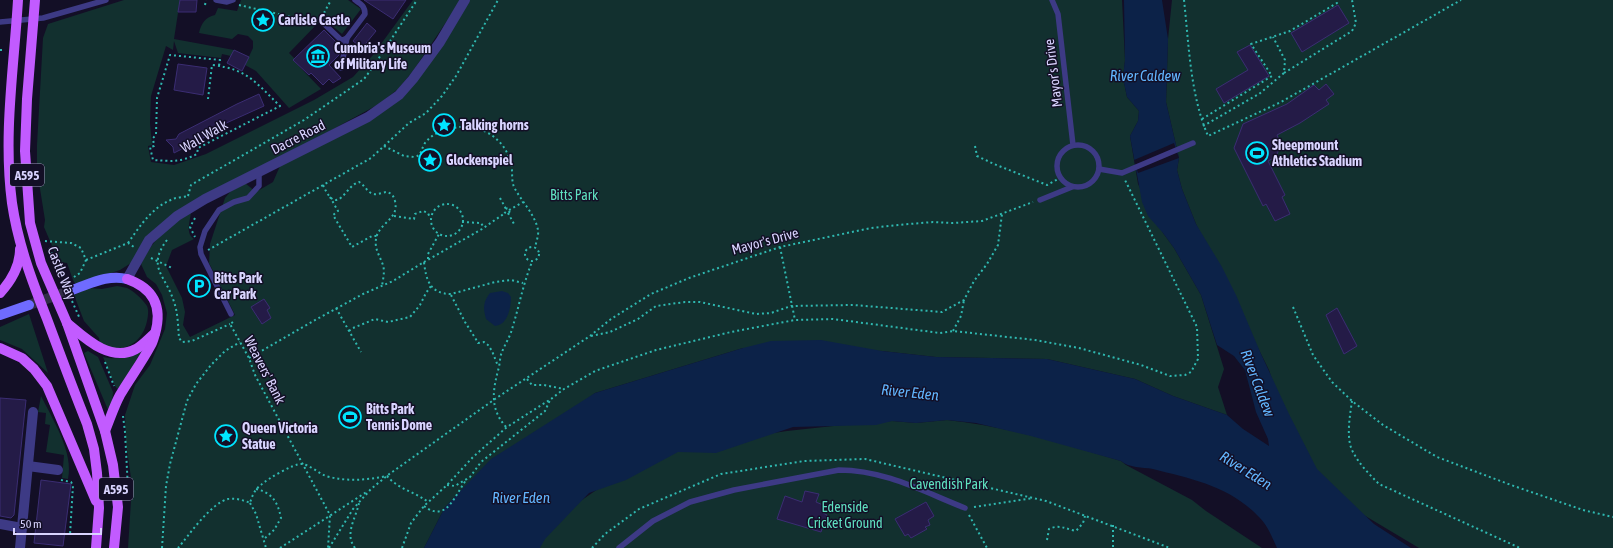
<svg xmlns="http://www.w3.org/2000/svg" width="1613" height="548" viewBox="0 0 1613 548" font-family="'Asap Condensed',sans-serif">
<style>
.green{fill:#12302f}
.water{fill:#0c2248}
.pier{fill:#130f26}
.building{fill:#241b47;stroke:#3b2d73}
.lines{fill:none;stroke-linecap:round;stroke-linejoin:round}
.secondary-tunnel{stroke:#312d47;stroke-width:10;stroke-dasharray:10 5;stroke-linecap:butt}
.path{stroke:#2fb8b0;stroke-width:2;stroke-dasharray:2 3;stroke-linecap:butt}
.lane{stroke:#3d3a85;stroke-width:5.5}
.street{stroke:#3d3a85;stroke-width:10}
.secondary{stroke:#6f6bff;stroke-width:10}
.primary{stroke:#c25bff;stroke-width:10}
.labels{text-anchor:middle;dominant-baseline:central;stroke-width:3;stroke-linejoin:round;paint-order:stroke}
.shield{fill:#130f26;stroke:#9e99be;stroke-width:1}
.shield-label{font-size:13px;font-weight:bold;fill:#d9d4ff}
.poi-label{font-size:14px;font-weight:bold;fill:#d9d4ff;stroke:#130f26;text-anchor:start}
.street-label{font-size:14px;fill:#d9d4ff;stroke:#130f26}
.park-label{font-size:14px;fill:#5fe0c0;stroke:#130f26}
.water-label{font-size:15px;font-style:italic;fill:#62b6ff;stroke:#130f26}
</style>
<rect width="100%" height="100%" fill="#130f26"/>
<g class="green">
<polygon points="124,0 180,0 174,39 234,50 231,56 222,54 221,58 178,53 174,41 173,50 166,46 151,96 150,123 152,145 148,146 151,162 174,165 206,154 314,100 353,77 373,55 413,0 461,0 413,71 398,89 379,104 304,145 191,203 131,263 120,270 76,285 73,280 67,263 59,262 44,227 45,220 37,170 37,145 43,38 48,24"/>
<path d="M241 0H348L361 9 342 34 322 17 318 23 289 53 295 59 293 60 321 89 289 108 256 71 245 65 253 48V41L248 36 238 34 232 39 199 33C201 24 205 17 215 15L218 8 237 11Z"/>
<path d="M470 0H1122L1125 60 1123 78 1127 97 1139 111 1138 121 1130 136 1138 184 1163 233 1174 248 1201 295 1224 369 1218 387 1227 415 1173 396 1135 379 1047 359 936 357 882 351 743 348 595 393 445 507 424 548H128L132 485 126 443 125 415 135 385 150 365 165 329 167 313 162 295 156 284 147 277 141 264C154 237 168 228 191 212 190 222 185 233 194 239L172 250 166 266 182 298 185 312 183 325 190 337 235 315 209 263 210 244 225 198 230 192 245 183 256 192 273 182 280 166 394 104Z"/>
<polygon points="1172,0 1613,0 1613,548 1419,548 1347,505 1297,456 1269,370 1196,224 1182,189 1177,170 1179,158 1166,102 1168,39"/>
<path d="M117 286C121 287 126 287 129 289 135 292 144 301 147 306 149 310 148 317 147 321 142 345 121 354 100 345L99 338 84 321 74 295 89 288 102 289Z"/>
<polygon points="29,314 48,373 22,349 0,340 0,327"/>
<path d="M147 347 138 357 118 390 115 386 103 357C121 361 132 355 147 347Z"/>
<polygon points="88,351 98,357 113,392 111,417 84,353"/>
<path d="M41 396C53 420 74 453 68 479L62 478 64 455 46 452 50 425 45 424 46 413 38 412Z"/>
<path d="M947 420C1006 426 1064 444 1121 461L1126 465 1192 500 1206 511 1262 548H531L566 511 621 473 666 454 734 439 787 431 861 423 892 421 916 423Z"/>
</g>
<g class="water">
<path d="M1124 0H1162L1168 39 1166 102 1179 158 1177 170 1182 189 1196 224 1222 267 1236 295 1261 354 1289 414 1317 469 1374 524 1411 548H1277C1272 537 1267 524 1258 516 1229 486 1192 479 1153 469 1142 467 1129 468 1121 461L1031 436 976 423 947 420 916 423 892 421 876 425 793 427 716 453 678 452 626 480 589 493 545 539 540 548H424L445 507 491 459 595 393 743 348 771 341 821 340 882 351 936 357 1047 359 1135 379 1173 396 1227 415 1243 429 1269 446 1268 439 1256 412 1245 370 1234 356 1217 345 1201 295 1174 248 1163 233 1148 216 1142 202 1130 136 1138 121 1139 111 1127 97 1123 78 1125 60Z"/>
<path d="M502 291 508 293 511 297C511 307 508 325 495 326L486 319C483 308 483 302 490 293Z"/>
</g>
<polygon class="pier" points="1174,143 1179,158 1138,173 1134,160"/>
<g class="building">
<polygon points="180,0 197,0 196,12 178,12"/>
<polygon points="364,0 406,0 393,19"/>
<polygon points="1338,5 1349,23 1302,52 1291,33"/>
<polygon points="367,23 376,31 362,48 353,41"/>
<polygon points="324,30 341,47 339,55 329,65 341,78 333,83 329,79 323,85 311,73 309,75 293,60"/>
<polygon points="1250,45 1269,76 1224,103 1216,89 1248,70 1237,52"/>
<polygon points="234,50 249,57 242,71 227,63"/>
<polygon points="178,64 207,68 203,95 174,90"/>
<polygon points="1326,84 1334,94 1326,100 1329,104 1300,123 1277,135 1281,144 1276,157 1268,161 1285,195 1282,197 1290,214 1275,221 1266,204 1263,206 1234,148 1243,124 1287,104 1314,85 1319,90"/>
<polygon points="259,94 264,106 213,129 215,132 174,153 173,147 166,140 176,139 179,134 237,104"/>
<polygon points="264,299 270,308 267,310 271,318 262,324 251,307"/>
<polygon points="1337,308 1357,346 1344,354 1326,315"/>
<polygon points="0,398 26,400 14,515 11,518 0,516"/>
<polygon points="41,480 71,484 63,546 34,543"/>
<polygon points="805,491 819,494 816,502 823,505 821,512 827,515 821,532 777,519 785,496 802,502"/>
<polygon points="926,502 934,516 928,520 930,525 925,527 927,529 911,538 908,534 905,536 895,519"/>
</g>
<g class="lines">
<polyline class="secondary-tunnel" points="29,305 72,290"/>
<g class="path">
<path d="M1184 0C1189 45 1190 94 1208 136L1281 102 1461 0"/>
<polyline points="205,5 206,0"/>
<polyline points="239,5 313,22"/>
<polyline points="324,13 331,0"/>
<polyline points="0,50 5,50"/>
<polyline points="1284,73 1352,31 1356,23 1352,0"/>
<path d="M208 99 212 65C248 69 256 83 280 106L198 148 197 154C179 163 172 161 153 160L150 147 154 146 153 138 156 135 157 98 170 55 220 60 219 66"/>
<polyline points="1202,119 1272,76 1251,44 1290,31 1337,3 1338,0"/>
<polyline points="1203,126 1259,94 1284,73 1285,60 1273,37"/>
<path d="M384 146 404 156 415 157C422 155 421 149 425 143 433 132 447 129 460 127 484 125 505 140 511 163 513 171 511 180 514 187 521 201 535 214 538 230 539 235 536 242 535 248"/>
<polyline points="975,146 977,156 994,164 1047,185 1060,178"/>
<path d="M323 185C338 219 345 185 359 182 365 185 367 193 374 194 378 195 383 192 387 192 391 193 394 196 395 201 399 218 383 221 377 235 373 247 379 254 383 265 385 272 383 279 382 286"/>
<polyline points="188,196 191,185 304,120 364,79 373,67 417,0"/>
<polyline points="330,197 338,211 333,215 352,247 372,236 377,236"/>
<polyline points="500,198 506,209"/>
<circle cx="447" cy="220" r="16"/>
<circle cx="507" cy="211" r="2.5"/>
<polyline points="509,210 523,202"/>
<polyline points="508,213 514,224"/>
<polyline points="394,216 414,219 415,214 423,211 428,213 430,218"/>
<polyline points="195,218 190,227 195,237"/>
<polyline points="462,222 481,223 484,228"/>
<path d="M167 240C146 268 166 275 174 302 178 313 178 326 179 338L182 342 192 341 230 324"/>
<polyline points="45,241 71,243 81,248 86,260 80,273 74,277"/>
<path d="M128 243C140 226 152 207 173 199 178 197 184 197 189 196"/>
<circle cx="532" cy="254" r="7"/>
<polyline points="780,247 795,320"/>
<polyline points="49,248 65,281"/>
<polyline points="208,250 371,158 409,123 426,113 442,96 456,76 498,0"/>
<polyline points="151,258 172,268"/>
<polyline points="428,259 428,254 439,234"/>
<polyline points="86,260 128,243 134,247"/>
<polyline points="424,262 482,229 505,213"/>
<polyline points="451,295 465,322 477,341 478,343 484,342 488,345 492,351 498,366"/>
<polyline points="72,301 80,319"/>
<polyline points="1293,307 1313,355 1332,382 1352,401 1383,425 1437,457 1511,485 1583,510 1613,517"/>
<polyline points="336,308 361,352"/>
<polyline points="233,322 230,324 249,358 255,375 330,515 328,548"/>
<polyline points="349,331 353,328 375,319 388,322 410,317 420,305 426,293 431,286"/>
<polyline points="953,331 961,316 964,300"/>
<polyline points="591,336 610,332 638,319 656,306 685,302 700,302 756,314 771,313 791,306 853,305 942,312 964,300 974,281 987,264 998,245 1002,214"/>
<path d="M249 358 317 319 363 294 393 281 424 262C426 280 430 294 451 294L495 282 511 280 523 283"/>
<polyline points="105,362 114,386"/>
<polyline points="527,379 532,385 544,385 564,389"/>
<path d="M1352 401C1350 415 1346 437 1352 450 1358 463 1369 474 1379 484L1520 548"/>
<polyline points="123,416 125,432 128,489"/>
<path d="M506 427C489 408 493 389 499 367 500 362 500 356 502 352 505 344 510 337 512 329 519 307 523 284 532 262"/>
<polyline points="61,480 71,482 73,485 70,535"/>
<polyline points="447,485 455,486 470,477 481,462 545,411 550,400"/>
<path d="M256 489C273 493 278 503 281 518L274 530 264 539"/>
<polyline points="250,503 256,514 266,548"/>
<path d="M424 506C447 524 455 494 467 479"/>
<polyline points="974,507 1033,498"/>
<polyline points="969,515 987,548"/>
<polyline points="1113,525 1113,548"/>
<path d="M1047 540 1049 529C1059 524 1066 529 1076 531L1083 523 1085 516"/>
<polyline points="162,548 166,486 170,464 187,401 196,384 211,365 225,351 240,342"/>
<path d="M178 548C189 535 211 503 228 499 236 498 243 500 250 503 252 496 255 489 261 485 267 479 293 464 301 464 309 464 318 473 326 476 347 482 366 480 387 476 399 490 414 491 428 502"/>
<polyline points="280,548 368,491"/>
<polyline points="329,548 353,509 371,489 388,475 495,399 590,336 611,319 651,294 689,278 780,247 871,228 898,225 933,222 953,223 982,221 1033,202"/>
<path d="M355 548C344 534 356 518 359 503"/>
<polyline points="402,548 411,523 424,506 447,485 473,457 507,427 551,399 564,389 595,371 656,350 731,332 795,320 833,319 940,333 953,331 1035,340 1079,348 1141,365 1170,376 1185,375 1191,372 1198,359 1197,327 1125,180"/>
<polyline points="592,548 605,534 639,509 721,474 804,461 865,459 1046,501 1170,548"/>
</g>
<g class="lane">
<polyline points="216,0 227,2 233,0"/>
<polyline points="1052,0 1058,14 1073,145"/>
<path d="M320 20 340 39 343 40 347 38 365 14C365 6 361 4 355 0"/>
<polyline points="0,22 43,18 106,0"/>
<polyline points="341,68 347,38"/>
<circle cx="1078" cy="166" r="21"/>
<polyline points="1099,169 1122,173 1193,143"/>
<polyline points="1040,200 1072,187"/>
<polyline points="231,314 201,254 200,247 205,231 219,210 234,202 248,198 259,186 259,173"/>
<path d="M619 548 653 521 690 502 734 490 839 470C885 470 924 492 965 508"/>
</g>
<g class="street">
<polyline points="127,279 149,240 177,216 205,199 368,117 399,95 413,79 440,42 465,0"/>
<polyline points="28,466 58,470"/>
<polyline points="0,524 22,528"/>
<polyline points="20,548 33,412"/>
</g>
<g class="secondary">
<path d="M72 290C90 284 108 274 127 279"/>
<polyline points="0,315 29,305"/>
</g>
<g class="primary">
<path d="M18 0C14 67 3 135 12 203 18 244 32 281 47 319 60 354 73 389 87 424L94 449 97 473 99 508 96 548"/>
<polyline points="35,0 27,99 25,151 30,223 41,263 67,323 105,431 113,465 118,507 114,548"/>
<path d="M0 293C11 281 20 266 20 249"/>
<path d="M67 323C85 338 110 363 136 349 143 345 149 338 155 333"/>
<polyline points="0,348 22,358 34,369 47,386 96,501"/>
<path d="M105 431C110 419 114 406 120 395 130 378 142 362 151 345 153 342 154 337 155 334 163 306 153 288 127 279"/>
</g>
</g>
<defs>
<g id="sight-ring" transform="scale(1.15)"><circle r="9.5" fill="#130f26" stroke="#00e5ff" stroke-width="1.5"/><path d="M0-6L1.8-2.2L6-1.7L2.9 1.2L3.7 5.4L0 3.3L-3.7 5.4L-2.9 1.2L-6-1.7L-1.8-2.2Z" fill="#00e5ff"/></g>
<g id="museum-ring" transform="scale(1.15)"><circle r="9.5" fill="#130f26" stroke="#00e5ff" stroke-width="1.5"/><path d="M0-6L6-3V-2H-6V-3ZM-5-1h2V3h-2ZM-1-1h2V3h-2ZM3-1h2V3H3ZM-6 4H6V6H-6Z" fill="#00e5ff"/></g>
<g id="stadium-ring" transform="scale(1.15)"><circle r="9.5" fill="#130f26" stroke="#00e5ff" stroke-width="1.5"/><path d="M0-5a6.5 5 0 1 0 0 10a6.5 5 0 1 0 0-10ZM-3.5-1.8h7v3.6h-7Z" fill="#00e5ff"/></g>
<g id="parking-ring" transform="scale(1.15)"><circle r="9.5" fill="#130f26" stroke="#00e5ff" stroke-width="1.5"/><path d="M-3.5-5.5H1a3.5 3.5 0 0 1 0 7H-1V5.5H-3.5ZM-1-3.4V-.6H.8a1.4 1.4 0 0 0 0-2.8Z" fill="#00e5ff"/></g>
</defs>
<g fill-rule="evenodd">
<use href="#sight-ring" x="263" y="20"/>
<use href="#museum-ring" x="318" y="56"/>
<use href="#sight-ring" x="444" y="125"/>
<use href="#stadium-ring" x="1257" y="153"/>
<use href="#sight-ring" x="430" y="160"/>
<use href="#parking-ring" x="199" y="286"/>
<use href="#stadium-ring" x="350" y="417"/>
<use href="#sight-ring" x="226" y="436"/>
</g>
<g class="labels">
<g class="shield">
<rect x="10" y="164" width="34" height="22" rx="3"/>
<rect x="99" y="478" width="34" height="22" rx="3"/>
</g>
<g class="shield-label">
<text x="27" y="175">A595</text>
<text x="116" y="489">A595</text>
</g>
<g class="poi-label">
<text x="278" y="20">Carlisle Castle</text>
<text x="334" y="48">Cumbria's Museum<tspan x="334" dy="16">of Military Life</tspan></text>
<text x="460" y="125">Talking horns</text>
<text x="1272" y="145">Sheepmount<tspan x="1272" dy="16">Athletics Stadium</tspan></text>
<text x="446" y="160">Glockenspiel</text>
<text x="214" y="278">Bitts Park<tspan x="214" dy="16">Car Park</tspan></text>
<text x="366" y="409">Bitts Park<tspan x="366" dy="16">Tennis Dome</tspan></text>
<text x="242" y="428">Queen Victoria<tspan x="242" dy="16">Statue</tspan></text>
</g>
<g class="street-label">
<text transform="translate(1053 73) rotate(-97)">Mayor's Drive</text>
<text transform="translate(204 136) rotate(-30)">Wall Walk</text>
<text transform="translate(298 137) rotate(-27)">Dacre Road</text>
<text transform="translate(765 241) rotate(-15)">Mayor's Drive</text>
<text transform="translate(62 273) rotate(69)">Castle Way</text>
<text transform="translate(265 370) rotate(63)">Weavers' Bank</text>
</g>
<g class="park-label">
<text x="574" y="195">Bitts Park</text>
<text x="949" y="484">Cavendish Park</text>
<text x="845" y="507">Edenside<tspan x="845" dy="16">Cricket Ground</tspan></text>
</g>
<g class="water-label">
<text x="1145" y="75">River Caldew</text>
<text transform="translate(1258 383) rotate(69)">River Caldew</text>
<text transform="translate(910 392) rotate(6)">River Eden</text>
<text transform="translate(1246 470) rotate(32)">River Eden</text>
<text x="521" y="497">River Eden</text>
</g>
</g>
<path d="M14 528v6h87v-6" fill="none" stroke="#d9d4ff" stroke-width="2"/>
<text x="20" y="528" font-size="12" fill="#d9d4ff" stroke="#130f26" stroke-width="3" paint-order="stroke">50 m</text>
</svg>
